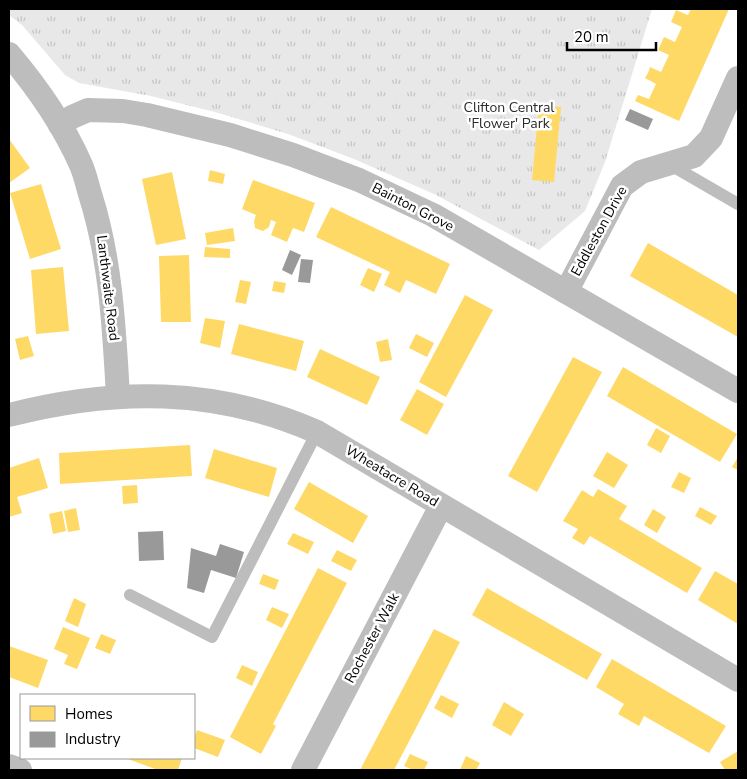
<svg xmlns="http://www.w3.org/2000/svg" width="747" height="779" viewBox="0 0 747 779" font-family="'Nunito Sans',sans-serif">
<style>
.park{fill:url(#park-tufts)}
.homes{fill:#ffd966}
.industry{fill:#999}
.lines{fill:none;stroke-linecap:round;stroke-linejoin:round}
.service{stroke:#bdbdbd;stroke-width:12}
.minor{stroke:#bdbdbd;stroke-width:24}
.labels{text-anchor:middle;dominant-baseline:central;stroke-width:5;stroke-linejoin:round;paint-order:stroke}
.park-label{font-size:14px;fill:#2c2c2c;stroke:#fff}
.street-label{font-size:14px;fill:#000;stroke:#fff}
</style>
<defs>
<pattern id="park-tufts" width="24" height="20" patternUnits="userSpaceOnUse" patternTransform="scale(1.25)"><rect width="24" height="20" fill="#e8e8e8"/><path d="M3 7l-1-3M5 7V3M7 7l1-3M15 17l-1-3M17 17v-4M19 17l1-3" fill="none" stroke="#c5c5c5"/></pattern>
</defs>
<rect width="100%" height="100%" fill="#fff"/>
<polygon class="park" points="9,9 652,9 605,162 585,211 539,250 434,194 354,159 288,134 215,112 151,96 79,83 65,75 22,25 9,15"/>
<g class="homes">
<polygon points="691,9 729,9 679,121 635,101 638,95 649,99 656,84 645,78 648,73 650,67 661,72 669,55 658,50 664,37 675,42 682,27 671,22 676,10 688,15"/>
<polygon points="539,105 561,107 554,182 532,180"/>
<polygon points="9,139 30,168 9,183"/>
<polygon points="210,170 225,174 223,184 208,181"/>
<polygon points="172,172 186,239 156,245 142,179"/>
<polygon points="253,180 315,203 304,232 293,228 287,242 271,235 276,222 271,220 269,227 263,231 255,228 254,221 256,215 242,209"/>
<polygon points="41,184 61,249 30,259 10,193"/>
<polygon points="331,207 450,264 436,294 406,280 400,293 384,285 390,272 316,237"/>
<polygon points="233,228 235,241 207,245 205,233"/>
<polygon points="648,243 738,295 738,337 630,276"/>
<polygon points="205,247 230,249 230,258 204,257"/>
<polygon points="189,255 191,322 161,322 159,256"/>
<polygon points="63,267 69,331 36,334 31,270"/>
<polygon points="368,268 382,274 374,292 360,285"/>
<polygon points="240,280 251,282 246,304 235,302"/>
<polygon points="274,281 286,283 284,293 272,291"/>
<polygon points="465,295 493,310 446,397 419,382"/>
<polygon points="205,318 225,321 220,348 200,343"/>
<polygon points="239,324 304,341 296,371 231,354"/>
<polygon points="416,334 434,343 427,357 409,348"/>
<polygon points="28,336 34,356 20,360 15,339"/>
<polygon points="388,339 392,360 380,362 376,342"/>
<polygon points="320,349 380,377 367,405 307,377"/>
<polygon points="573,357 602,372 537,492 508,476"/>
<polygon points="623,367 737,434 720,462 607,396"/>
<polygon points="417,389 444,404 427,435 400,420"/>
<polygon points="656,428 670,436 661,453 647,445"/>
<polygon points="190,445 192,476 60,484 59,453"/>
<polygon points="214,449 277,468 269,497 205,478"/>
<polygon points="607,452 628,465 614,488 593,476"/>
<polygon points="738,457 738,470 732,467"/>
<polygon points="39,458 48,488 17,497 22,513 9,517 9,468"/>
<polygon points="679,472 691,478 684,493 671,487"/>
<polygon points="309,482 368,516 353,543 294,509"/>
<polygon points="137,485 138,503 123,504 122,486"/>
<polygon points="598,489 627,506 619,519 702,568 687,593 590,536 584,545 572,538 578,529 563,521 582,490 593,497"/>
<polygon points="700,507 717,516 711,525 695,516"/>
<polygon points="76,508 80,530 68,532 64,511"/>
<polygon points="653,509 666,517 657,533 644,525"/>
<polygon points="62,511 66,531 53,534 49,514"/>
<polygon points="293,533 314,542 308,554 287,544"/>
<polygon points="337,550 357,560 351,571 331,561"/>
<polygon points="318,568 347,583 273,724 276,726 261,754 230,737"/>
<polygon points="715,571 738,584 738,624 698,600"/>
<polygon points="263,574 279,580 275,590 259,584"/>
<polygon points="487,588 602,654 587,680 472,615"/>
<polygon points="74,598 86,604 78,627 65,621"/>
<polygon points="272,607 289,614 282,628 266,620"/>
<polygon points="63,627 90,638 77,669 64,664 68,655 54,649"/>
<polygon points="434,629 460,642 416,728 394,770 360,770"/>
<polygon points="101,634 116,640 110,654 95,648"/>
<polygon points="9,646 48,660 38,688 9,677"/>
<polygon points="612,659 726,726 709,753 644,716 639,726 618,714 624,704 596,687"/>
<polygon points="242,665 258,672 252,686 236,678"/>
<polygon points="441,695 459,704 452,718 434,708"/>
<polygon points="504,702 524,714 511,736 492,725"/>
<polygon points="197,730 225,740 218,757 194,748 194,739"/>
<polygon points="738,751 738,770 725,770 720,762"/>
<polygon points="410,754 428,762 424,770 413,770 404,766"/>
<polygon points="466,756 480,763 476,770 460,770"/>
<polygon points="125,758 182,758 178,770 158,770"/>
</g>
<g class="industry">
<polygon points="630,109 653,119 648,130 625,120"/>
<polygon points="290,250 301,255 292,275 282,270"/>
<polygon points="301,259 313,260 310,283 298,282"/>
<polygon points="163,531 164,560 139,561 138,532"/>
<polygon points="220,544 244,552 236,578 211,570 204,593 187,588 191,548 216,556"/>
</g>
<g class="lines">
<g class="service">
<polyline points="669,164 738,204"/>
<polyline points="130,595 212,637 317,432"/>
</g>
<g class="minor">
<path d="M9 54C37 87 63 124 81 165 85 174 87 184 90 194 111 260 114 327 118 396"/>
<polyline points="60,125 72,117 88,110 123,111 147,115 230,135 293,155 359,180 433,215 738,391"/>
<polyline points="566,292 622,186 641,172 694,156 711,138 738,78"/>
<path d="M9 415C114 388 215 387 317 432L738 680"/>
<polyline points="9,766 20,770"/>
<polyline points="303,770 441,506"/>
</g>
</g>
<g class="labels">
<g class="park-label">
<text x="509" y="107">Clifton Central<tspan x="509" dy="16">'Flower' Park</tspan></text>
</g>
<g class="street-label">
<text transform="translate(413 207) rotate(27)">Bainton Grove</text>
<text transform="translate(599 231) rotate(-61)">Eddleston Drive</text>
<text transform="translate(108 288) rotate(83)">Lanthwaite Road</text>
<text transform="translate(392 476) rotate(31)">Wheatacre Road</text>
<text transform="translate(372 638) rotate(-62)">Rochester Walk</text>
</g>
</g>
<rect width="747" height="779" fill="none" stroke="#000000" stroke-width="20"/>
<rect x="20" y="694" width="175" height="65" fill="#ffffff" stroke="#999999"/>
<rect x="30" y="706" width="25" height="15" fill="#ffd966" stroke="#999999"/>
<text x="65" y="719" font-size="15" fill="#000000">Homes</text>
<rect x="30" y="732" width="25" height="15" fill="#999999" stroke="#999999"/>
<text x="65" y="744" font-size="15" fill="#000000">Industry</text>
<path d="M567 42v8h89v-8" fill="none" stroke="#000000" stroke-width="2.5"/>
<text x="574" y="42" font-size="15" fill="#000000" stroke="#ffffff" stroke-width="4" paint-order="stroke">20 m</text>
</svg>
